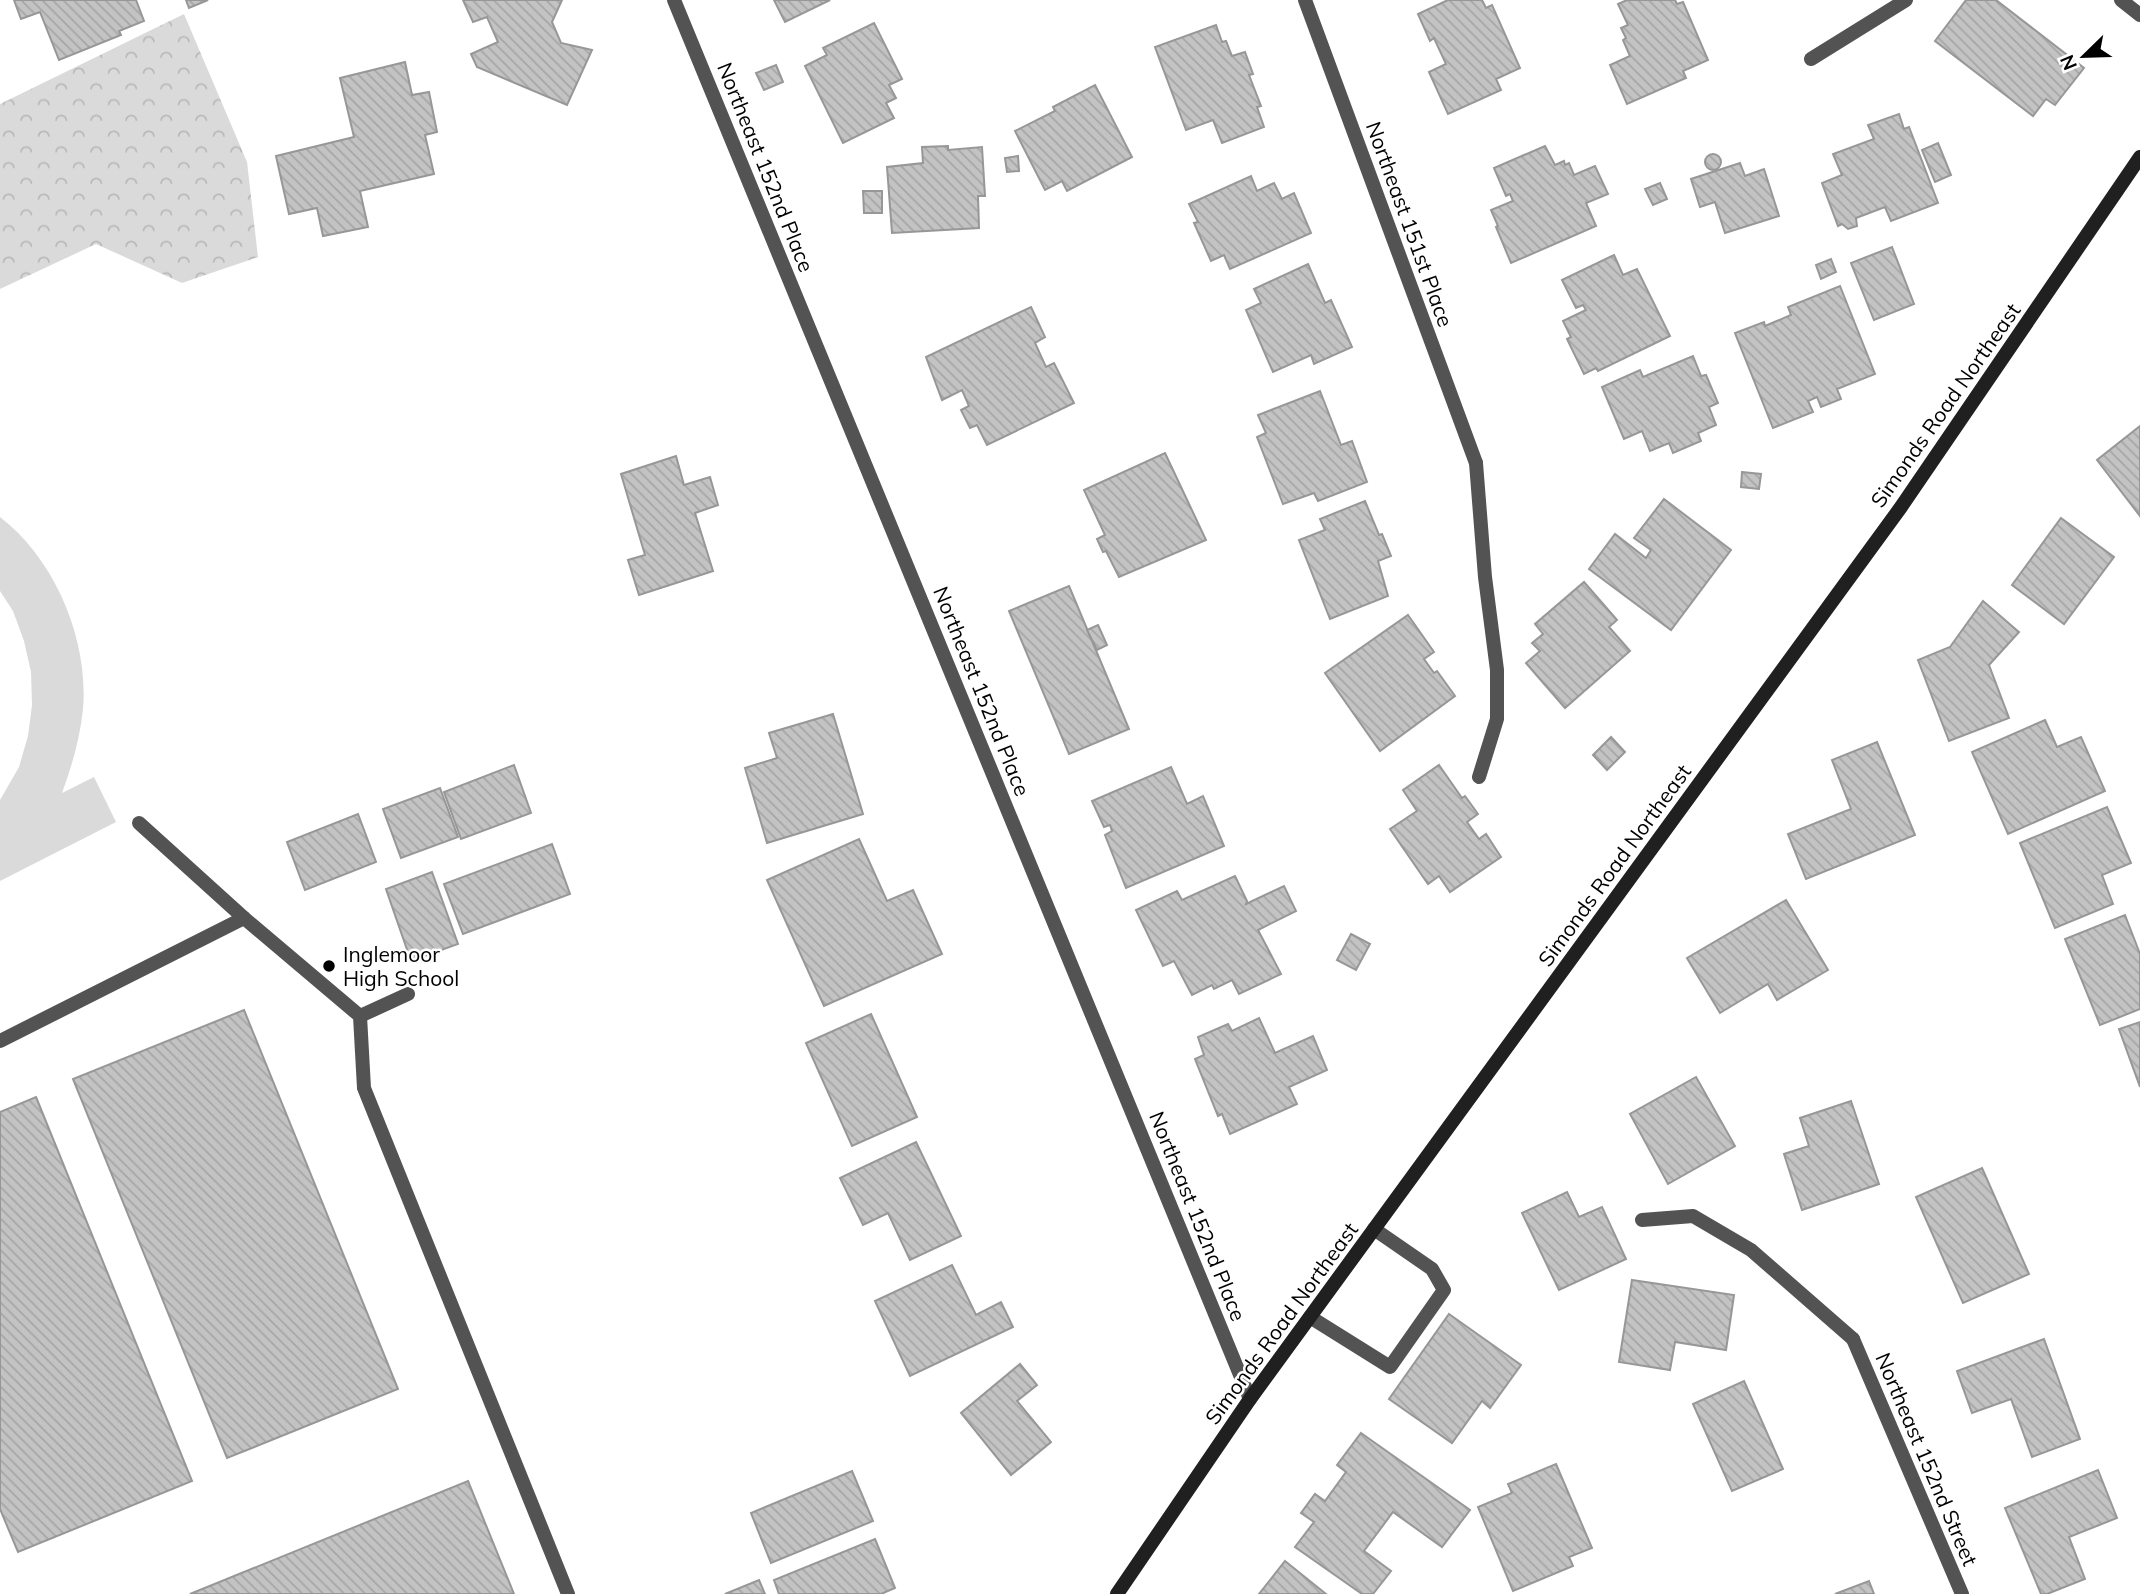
<svg xmlns="http://www.w3.org/2000/svg" width="2140" height="1594" viewBox="0 0 2140 1594" font-family="Mulish,sans-serif">
<style>
.forest{fill:url(#forest-crowns)}
.garden{fill:#dadada}
.building{fill:url(#building-back-hatch);stroke:#979797;stroke-width:2}
.lines{fill:none;stroke-linecap:round;stroke-linejoin:round}
.service{stroke:#535353;stroke-width:14}
.minor{stroke:#535353;stroke-width:14}
.secondary{stroke:#202020;stroke-width:14}
.poi-dot{fill:#000;stroke:#fff;stroke-width:2.5}
.labels{text-anchor:middle;dominant-baseline:central;stroke-width:5;stroke-linejoin:round;paint-order:stroke}
.street-label{font-size:21px;fill:#000;stroke:#fff}
.poi-label{font-size:21px;fill:#000;stroke:#fff;text-anchor:start}
</style>
<defs>
<pattern id="forest-crowns" width="20" height="18" patternUnits="userSpaceOnUse" patternTransform="scale(1.75)"><rect width="20" height="18" fill="#dadada"/><path d="M2 6a3 3 0 1 1 6 0M12 15a3 3 0 1 1 6 0" fill="none" stroke="#b9b9b9"/></pattern>
<pattern id="building-back-hatch" width="6" height="6" patternUnits="userSpaceOnUse" patternTransform="scale(1.75)"><rect width="6" height="6" fill="#c3c3c3"/><path d="M-1 5l2 2M0 0l6 6M5-1l2 2" fill="none" stroke="#a6a6a6"/></pattern>
</defs>
<rect width="100%" height="100%" fill="#fff"/>
<polygon class="forest" points="184,14 247,162 258,257 182,283 96,244 0,289 0,104"/>
<path class="garden" d="M0 517C55 559 89 640 83 709 80 738 72 766 62 793L94 777 116 822 0 881V800L19 767 28 736 32 705 31 672 24 641 13 611 0 591Z"/>
<g class="building">
<polygon points="14,0 136,0 144,21 119,31 121,35 59,60 40,12 21,19"/>
<polygon points="186,0 208,0 189,8"/>
<polygon points="463,0 562,0 552,22 561,43 592,50 567,105 477,67 471,54 498,42 487,17 473,22"/>
<polygon points="774,0 830,0 785,22"/>
<polygon points="1448,0 1482,0 1486,8 1492,5 1520,68 1496,79 1501,90 1448,114 1429,72 1446,64 1434,38 1430,41 1418,14"/>
<polygon points="1627,0 1675,0 1677,4 1683,2 1708,60 1683,71 1686,78 1627,104 1610,65 1630,56 1623,40 1626,38 1621,28 1628,25 1618,4"/>
<polygon points="1966,0 1996,0 2084,68 2055,105 2046,99 2033,116 1935,41"/>
<polygon points="874,23 902,79 889,85 896,98 886,103 894,118 843,143 805,66 827,55 823,48"/>
<polygon points="1216,25 1222,42 1226,41 1232,56 1245,52 1253,74 1249,75 1261,106 1257,107 1264,127 1222,143 1213,120 1186,130 1155,47"/>
<polygon points="405,62 412,95 429,92 437,132 425,135 434,174 360,191 368,227 323,236 317,208 289,214 276,156 354,137 340,78"/>
<polygon points="776,65 783,82 764,90 756,73"/>
<polygon points="1095,85 1132,157 1067,191 1062,181 1045,190 1015,131 1055,111 1053,107"/>
<polygon points="1899,114 1904,129 1909,127 1938,203 1891,221 1885,207 1856,218 1857,226 1848,229 1842,224 1838,226 1822,183 1842,175 1833,154 1874,139 1868,125"/>
<polygon points="1938,143 1951,175 1935,182 1922,150"/>
<polygon points="948,146 948,150 982,147 985,196 978,196 979,228 892,233 887,167 923,163 922,147"/>
<polygon points="1545,146 1555,165 1564,161 1565,165 1569,163 1574,175 1595,166 1608,194 1586,203 1596,226 1511,263 1496,227 1498,226 1491,210 1513,201 1510,194 1506,196 1494,168"/>
<circle cx="1713" cy="162" r="8"/>
<polygon points="1018,156 1019,171 1007,172 1005,158"/>
<polygon points="1740,163 1745,176 1764,169 1779,216 1725,233 1715,202 1700,207 1691,179"/>
<polygon points="1251,176 1257,191 1274,183 1282,199 1294,193 1311,233 1230,269 1224,255 1211,261 1194,223 1198,222 1189,204"/>
<polygon points="1660,183 1667,199 1653,205 1645,189"/>
<polygon points="863,191 882,191 882,213 864,213"/>
<polygon points="1892,247 1914,304 1874,320 1851,263"/>
<polygon points="1614,255 1623,275 1637,269 1670,336 1598,371 1596,368 1584,374 1567,339 1571,337 1563,321 1586,310 1583,305 1576,308 1562,280"/>
<polygon points="1831,259 1836,272 1821,279 1816,265"/>
<polygon points="1308,264 1325,303 1331,300 1352,347 1314,364 1311,355 1273,372 1246,310 1261,303 1254,289"/>
<polygon points="1840,286 1875,374 1837,389 1841,399 1821,407 1817,397 1808,401 1813,412 1773,428 1735,333 1764,322 1765,326 1791,315 1788,307"/>
<polygon points="1031,307 1045,337 1035,343 1046,367 1054,363 1074,403 987,445 977,425 970,428 961,410 969,406 962,390 942,400 926,357"/>
<polygon points="1693,356 1701,376 1706,375 1718,403 1709,407 1716,425 1698,433 1701,441 1673,453 1669,443 1650,451 1642,431 1624,439 1602,387 1640,370 1643,377"/>
<polygon points="1320,391 1341,445 1352,441 1367,482 1318,501 1314,493 1283,504 1257,437 1266,433 1258,415"/>
<polygon points="2140,426 2140,516 2097,460"/>
<polygon points="1165,453 1206,540 1119,577 1106,551 1103,552 1097,539 1105,535 1084,490"/>
<polygon points="676,456 684,485 710,477 718,505 695,513 713,571 639,595 628,560 645,555 621,474"/>
<polygon points="1742,472 1761,474 1759,489 1741,487"/>
<polygon points="1664,499 1731,550 1671,630 1589,569 1615,534 1646,558 1651,550 1634,538"/>
<polygon points="1365,501 1379,535 1382,534 1391,556 1378,561 1388,596 1330,619 1299,540 1325,530 1320,519"/>
<polygon points="2061,518 2114,557 2064,624 2012,585"/>
<polygon points="1584,582 1617,620 1609,627 1630,651 1565,708 1526,663 1540,651 1532,643 1543,634 1535,624"/>
<polygon points="1069,586 1129,729 1069,754 1009,611"/>
<polygon points="1983,601 2019,632 1989,665 2009,718 1949,741 1918,660 1950,647"/>
<polygon points="1408,615 1434,652 1424,659 1434,673 1437,671 1455,696 1380,751 1325,673"/>
<polygon points="1098,625 1107,645 1097,650 1087,630"/>
<polygon points="833,714 863,814 767,843 745,768 777,758 769,733"/>
<polygon points="2045,720 2057,747 2081,737 2105,791 2008,834 1972,752"/>
<polygon points="1611,737 1625,752 1607,770 1593,755"/>
<polygon points="1877,742 1915,835 1806,879 1788,834 1851,809 1832,760"/>
<polygon points="514,765 531,813 461,839 444,792"/>
<polygon points="1439,765 1462,798 1465,796 1478,814 1467,822 1479,839 1486,834 1501,857 1450,892 1439,876 1428,884 1390,829 1417,811 1403,790"/>
<polygon points="1171,767 1187,804 1203,796 1224,846 1126,888 1105,835 1112,831 1110,825 1104,827 1092,801"/>
<polygon points="440,788 458,837 401,858 383,809"/>
<polygon points="2107,807 2131,863 2102,875 2113,904 2055,928 2020,843"/>
<polygon points="358,814 376,862 305,890 287,842"/>
<polygon points="859,839 887,901 913,890 942,954 824,1006 767,880"/>
<polygon points="552,844 570,894 463,934 444,884"/>
<polygon points="432,872 458,944 411,961 386,889"/>
<polygon points="1235,876 1247,901 1246,904 1284,886 1296,911 1258,930 1281,974 1239,994 1232,980 1214,989 1212,985 1192,995 1174,961 1163,966 1136,910 1177,891 1182,900"/>
<polygon points="1786,900 1828,970 1777,1000 1768,984 1720,1013 1687,958"/>
<polygon points="2125,915 2140,954 2140,1009 2100,1025 2065,939"/>
<polygon points="1351,934 1370,944 1356,970 1337,960"/>
<polygon points="244,1010 398,1389 227,1458 73,1079"/>
<polygon points="871,1014 917,1117 852,1146 806,1043"/>
<polygon points="1259,1018 1275,1053 1313,1036 1327,1070 1289,1087 1297,1104 1230,1134 1222,1114 1218,1116 1195,1059 1204,1055 1198,1037 1228,1024 1232,1031"/>
<polygon points="2140,1022 2140,1087 2119,1029"/>
<polygon points="1696,1077 1735,1146 1668,1184 1630,1114"/>
<polygon points="36,1097 192,1481 18,1552 0,1509 0,1112"/>
<polygon points="1851,1101 1879,1184 1802,1210 1784,1154 1809,1146 1800,1118"/>
<polygon points="916,1142 961,1236 910,1260 888,1213 863,1225 840,1178"/>
<polygon points="1982,1168 2029,1274 1963,1303 1916,1197"/>
<polygon points="1567,1192 1579,1217 1602,1207 1626,1259 1559,1290 1522,1213"/>
<polygon points="952,1265 976,1315 1001,1302 1013,1327 910,1376 875,1301"/>
<polygon points="1632,1280 1734,1295 1726,1350 1675,1342 1670,1370 1619,1362"/>
<polygon points="1449,1314 1521,1365 1490,1408 1482,1401 1452,1443 1389,1399"/>
<polygon points="2044,1339 2080,1439 2032,1457 2011,1399 1972,1413 1957,1371"/>
<polygon points="1020,1364 1037,1385 1017,1401 1051,1442 1011,1475 961,1413"/>
<polygon points="1744,1381 1783,1469 1732,1491 1693,1404"/>
<polygon points="1361,1433 1470,1510 1442,1547 1393,1512 1364,1551 1391,1571 1373,1594 1362,1594 1295,1547 1314,1522 1301,1513 1315,1494 1325,1501 1346,1472 1337,1465"/>
<polygon points="1556,1464 1592,1548 1569,1557 1573,1566 1513,1591 1478,1507 1512,1493 1508,1484"/>
<polygon points="2098,1470 2117,1518 2069,1537 2085,1579 2047,1594 2041,1594 2005,1508"/>
<polygon points="852,1471 873,1521 771,1563 751,1513"/>
<polygon points="468,1481 514,1594 190,1594"/>
<polygon points="875,1539 895,1588 881,1594 779,1594 774,1580"/>
<polygon points="1285,1561 1326,1594 1259,1594"/>
<polygon points="759,1580 765,1594 725,1594"/>
<polygon points="1869,1581 1874,1594 1835,1594"/>
</g>
<g class="lines">
<g class="service">
<polyline points="1811,59 1906,0"/>
<polyline points="1476,463 1485,577 1497,670 1497,719 1479,777"/>
<polyline points="139,823 244,918 360,1016 364,1088 568,1594"/>
<polyline points="360,1016 408,994"/>
<polyline points="0,1041 244,918"/>
<polyline points="1642,1220 1693,1216 1751,1250 1853,1339"/>
<polyline points="1310,1317 1390,1367 1444,1290 1432,1269 1374,1229"/>
</g>
<g class="minor">
<polyline points="674,0 1250,1399"/>
<polyline points="1305,0 1476,463"/>
<polyline points="2121,0 2140,15"/>
<polyline points="1853,1339 1962,1594"/>
</g>
<polyline class="secondary" points="1117,1594 1250,1399 1901,507 2140,157"/>
</g>
<circle class="poi-dot" cx="329" cy="966" r="7"/>
<g class="labels">
<g class="street-label">
<text transform="translate(766 167) rotate(68)">Northeast 152nd Place</text>
<text transform="translate(1410 224) rotate(70)">Northeast 151st Place</text>
<text transform="translate(1945 405) rotate(-55)">Simonds Road Northeast</text>
<text transform="translate(982 691) rotate(68)">Northeast 152nd Place</text>
<text transform="translate(1614 865) rotate(-54)">Simonds Road Northeast</text>
<text transform="translate(1198 1216) rotate(68)">Northeast 152nd Place</text>
<text transform="translate(1281 1323) rotate(-54)">Simonds Road Northeast</text>
<text transform="translate(1927 1459) rotate(67)">Northeast 152nd Street</text>
</g>
<g class="poi-label">
<text x="343" y="954">Inglemoor<tspan x="343" dy="24">High School</tspan></text>
</g>
</g>
<g transform="translate(2084 56) rotate(247)" stroke="#ffffff" stroke-width="5" paint-order="stroke">
<path d="M0-5L12 26L0 18L-12 26Z" fill="#000000"/>
<text y="-10" font-size="19" font-weight="bold" text-anchor="middle" fill="#000000">N</text>
</g>
</svg>
